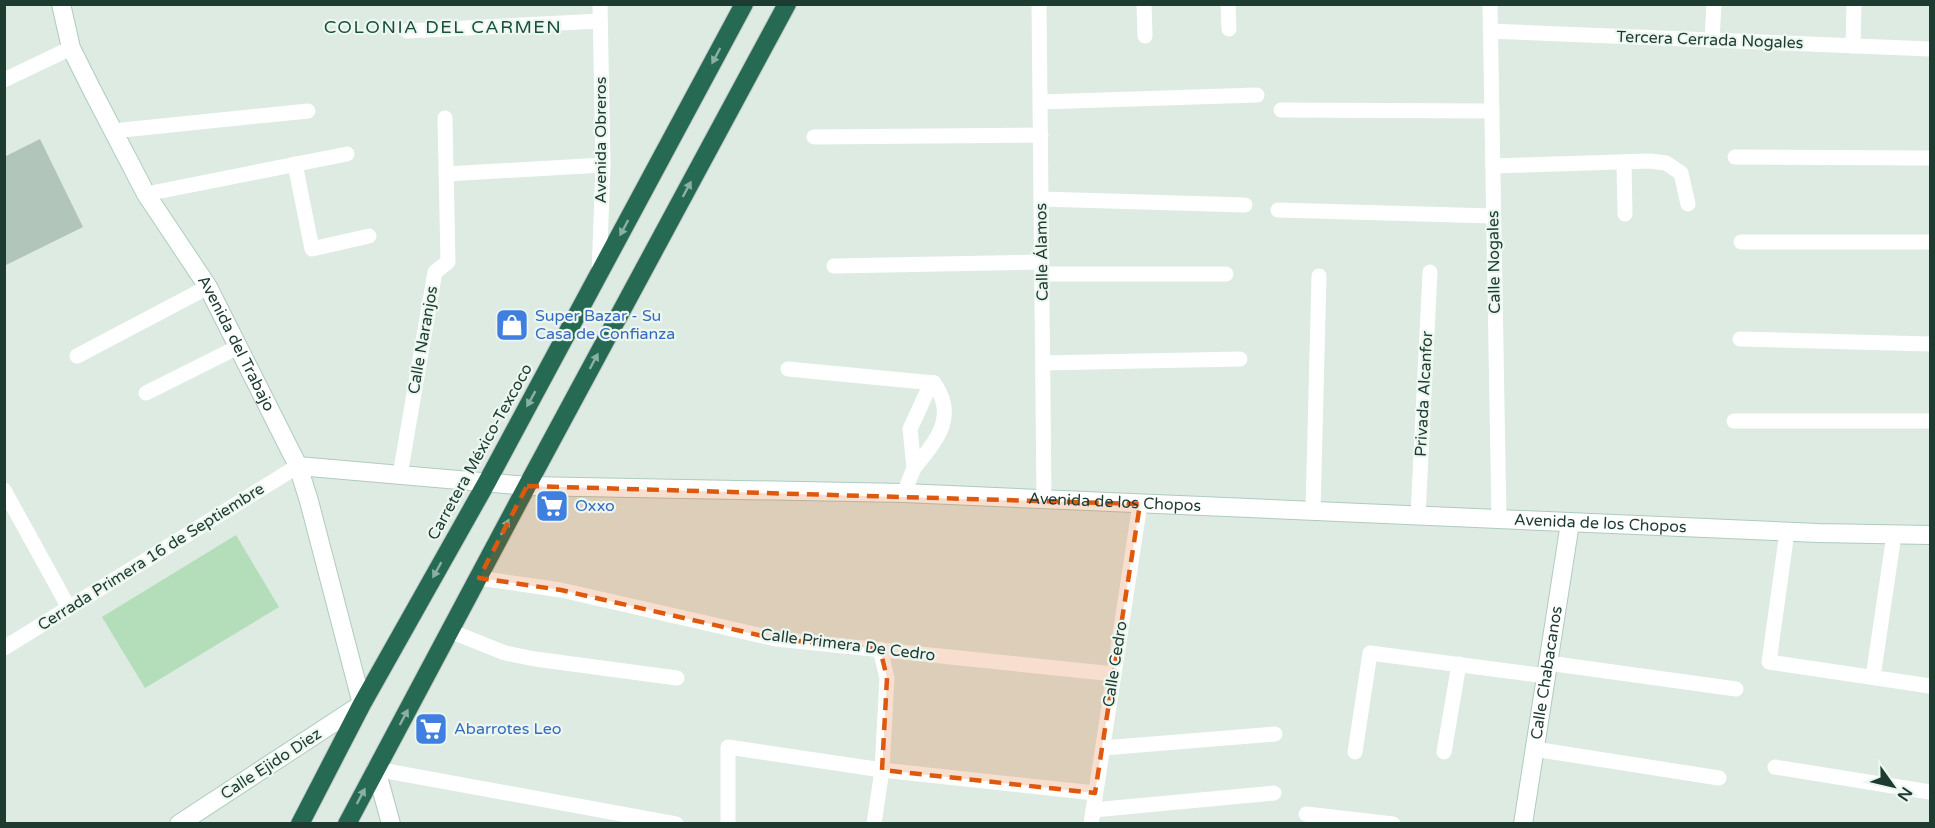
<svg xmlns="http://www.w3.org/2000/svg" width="1935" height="828" viewBox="0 0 1935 828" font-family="'Varela Round',sans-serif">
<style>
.green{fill:#b3deb9}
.building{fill:#b2c5bb}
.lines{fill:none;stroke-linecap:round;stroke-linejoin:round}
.secondary-casing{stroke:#afcbbe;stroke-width:20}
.highway-casing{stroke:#c0c8c5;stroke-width:20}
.street{stroke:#fff;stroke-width:15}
.secondary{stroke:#fff;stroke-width:18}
.highway{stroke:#266a54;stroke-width:18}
.oneway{fill:#8ab0a2}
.marked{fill:#de580e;fill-opacity:0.2;stroke:#de580e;stroke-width:4.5;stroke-dasharray:12 8;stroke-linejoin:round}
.labels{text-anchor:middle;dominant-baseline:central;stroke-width:4.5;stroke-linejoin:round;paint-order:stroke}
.street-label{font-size:16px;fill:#1d3b30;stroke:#edf7f1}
.shop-label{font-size:16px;fill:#366cbe;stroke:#edf7f1;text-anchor:start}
.neighbourhood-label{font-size:18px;letter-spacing:1.5px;fill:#184f3b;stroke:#edf7f1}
</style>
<rect width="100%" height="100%" fill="#ddebe3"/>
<polygon class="green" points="236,535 279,607 145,688 102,617"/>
<polygon class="building" points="40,139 83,227 4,266 4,157"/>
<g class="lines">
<g class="secondary-casing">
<g id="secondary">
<path id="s1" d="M61 4 71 48 93 92 146 194 208 287 298 466 309 501 362 704 179 824"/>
<path id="s2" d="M298 466 527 486 904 493 1818 533 1930 535"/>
<polyline points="376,769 391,824"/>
<path id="s3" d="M1523 824 1570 523"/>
</g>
</g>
<g class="highway-casing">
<g id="highway">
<polyline points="300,824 362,704 487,482 744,4"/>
<polyline points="347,824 527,486 787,4"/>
</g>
</g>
<g class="street">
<polyline points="1039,4 1044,499"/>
<polyline points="1144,4 1145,36"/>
<polyline points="1228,4 1229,29"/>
<polyline points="1490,4 1499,519"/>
<polyline points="407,31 600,21"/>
<polyline points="1490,31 1930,49"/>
<polyline points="1712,40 1714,4"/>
<polyline points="1853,46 1854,4"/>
<polyline points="4,80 71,48"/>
<polyline points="1040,102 1257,95"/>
<polyline points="1281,110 1492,111"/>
<polyline points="113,131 308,111"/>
<polyline points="814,137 1041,135"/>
<polyline points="1735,157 1930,158"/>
<polyline points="1624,162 1625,214"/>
<polyline points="295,164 312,249 369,236"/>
<polyline points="1493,166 1650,161 1666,163 1681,173 1688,204"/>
<polyline points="446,174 603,165"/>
<polyline points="146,194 347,154"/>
<polyline points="1041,199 1245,205"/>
<polyline points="1278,210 1493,216"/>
<polyline points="1741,242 1930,242"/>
<polyline points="834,266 1042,262"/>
<polyline points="599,274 603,165 600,4"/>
<polyline points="1042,274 1226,274"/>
<polyline points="1740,339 1930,344"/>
<polyline points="77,356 208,287"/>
<polyline points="1043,363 1240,359"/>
<polyline points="788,369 934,383"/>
<polyline points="146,393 238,347"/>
<polyline points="1734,421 1930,421"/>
<path d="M914 468C936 441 958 417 934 383"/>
<polyline points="400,475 435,272 448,262 445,118"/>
<polyline points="4,490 69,608"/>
<polyline points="904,493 914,468 910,429 927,392 934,383"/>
<polyline points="1313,511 1319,276"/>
<polyline points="1418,516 1430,272"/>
<polyline points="1787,532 1769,662 1930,686"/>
<polyline points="479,578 561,590 776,639 1114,674"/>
<polyline points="450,631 505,653 535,659 677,678"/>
<polyline points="4,648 298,466"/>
<polyline points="1548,663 1736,689"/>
<polyline points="1873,677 1894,535"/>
<polyline points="1103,748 1275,734"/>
<polyline points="1534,749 1719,778"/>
<polyline points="1355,752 1370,653 1546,676"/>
<polyline points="1444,752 1459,664"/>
<polyline points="1775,767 1930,792"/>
<polyline points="376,769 676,824"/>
<polyline points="1093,810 1274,793"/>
<polyline points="1306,814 1393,824"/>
<polyline points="728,824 728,747 882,770 1095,793"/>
<polyline points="874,824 882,770 887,678 880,649"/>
<polyline points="1091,824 1140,504"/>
</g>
<use href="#secondary" class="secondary"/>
<use href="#highway" class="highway"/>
</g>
<defs><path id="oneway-solid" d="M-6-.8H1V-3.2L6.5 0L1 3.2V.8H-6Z" transform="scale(1.5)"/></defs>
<g class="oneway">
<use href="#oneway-solid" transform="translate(716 56) rotate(118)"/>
<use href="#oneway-solid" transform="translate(687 189) rotate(-62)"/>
<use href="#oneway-solid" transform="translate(624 228) rotate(118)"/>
<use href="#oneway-solid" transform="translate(594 361) rotate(-62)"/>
<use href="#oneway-solid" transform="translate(531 399) rotate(119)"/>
<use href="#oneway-solid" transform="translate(505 527) rotate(-63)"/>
<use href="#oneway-solid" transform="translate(437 570) rotate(119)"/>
<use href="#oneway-solid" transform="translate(404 717) rotate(-62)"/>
<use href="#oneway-solid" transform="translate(361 796) rotate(-62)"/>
</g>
<path class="marked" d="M527 486 1140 504 1095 793 882 770 887 678 880 649 776 639 561 590 479 578Z"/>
<defs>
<g id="shop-square" transform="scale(1.725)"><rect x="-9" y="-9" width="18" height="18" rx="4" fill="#3f7fe0" stroke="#edf7f1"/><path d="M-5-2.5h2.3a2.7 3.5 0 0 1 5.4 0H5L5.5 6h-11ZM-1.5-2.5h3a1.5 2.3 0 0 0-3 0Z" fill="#fff"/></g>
<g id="supermarket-square" transform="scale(1.725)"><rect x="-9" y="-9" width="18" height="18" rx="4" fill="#3f7fe0" stroke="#edf7f1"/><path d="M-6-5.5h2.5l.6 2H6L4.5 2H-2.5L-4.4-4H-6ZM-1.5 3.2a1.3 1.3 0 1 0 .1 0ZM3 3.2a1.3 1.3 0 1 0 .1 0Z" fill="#fff"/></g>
</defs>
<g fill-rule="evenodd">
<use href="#shop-square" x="512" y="325"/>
<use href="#supermarket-square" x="552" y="506"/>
<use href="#supermarket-square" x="431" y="729"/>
</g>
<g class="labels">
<g class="street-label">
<text transform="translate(1710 40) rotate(2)">Tercera Cerrada Nogales</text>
<text transform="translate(601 140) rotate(-90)">Avenida Obreros</text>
<text transform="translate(1042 252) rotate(-91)">Calle Álamos</text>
<text transform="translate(1494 262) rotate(-91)">Calle Nogales</text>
<text transform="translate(423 340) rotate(-80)">Calle Naranjos</text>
<text stroke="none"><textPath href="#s1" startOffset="384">Avenida del Trabajo</textPath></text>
<text transform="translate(1424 394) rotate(-87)">Privada Alcanfor</text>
<text transform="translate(480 452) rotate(-61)">Carretera México-Texcoco</text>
<text stroke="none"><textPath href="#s2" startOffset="818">Avenida de los Chopos</textPath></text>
<text stroke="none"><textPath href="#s2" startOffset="1304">Avenida de los Chopos</textPath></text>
<text transform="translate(151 557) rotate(-32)">Cerrada Primera 16 de Septiembre</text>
<text transform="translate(848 645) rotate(7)">Calle Primera De Cedro</text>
<text transform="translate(1115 664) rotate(-81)">Calle Cedro</text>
<text stroke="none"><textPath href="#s3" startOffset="153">Calle Chabacanos</textPath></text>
<text transform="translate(271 764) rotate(-33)">Calle Ejido Diez</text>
</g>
<g class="shop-label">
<text x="535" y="316">Super Bazar - Su<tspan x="535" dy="18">Casa de Confianza</tspan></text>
<text x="575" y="506">Oxxo</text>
<text x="454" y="729">Abarrotes Leo</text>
</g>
<g class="neighbourhood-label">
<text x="443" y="27">COLONIA DEL CARMEN</text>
</g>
</g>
<rect width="1935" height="828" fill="none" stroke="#1d3b30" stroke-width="12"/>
<g transform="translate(1893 786) rotate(124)" stroke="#edf7f1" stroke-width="4.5" paint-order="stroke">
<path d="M0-4.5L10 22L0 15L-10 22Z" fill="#1d3b30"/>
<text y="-9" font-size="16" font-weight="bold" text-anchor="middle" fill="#1d3b30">N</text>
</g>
</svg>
